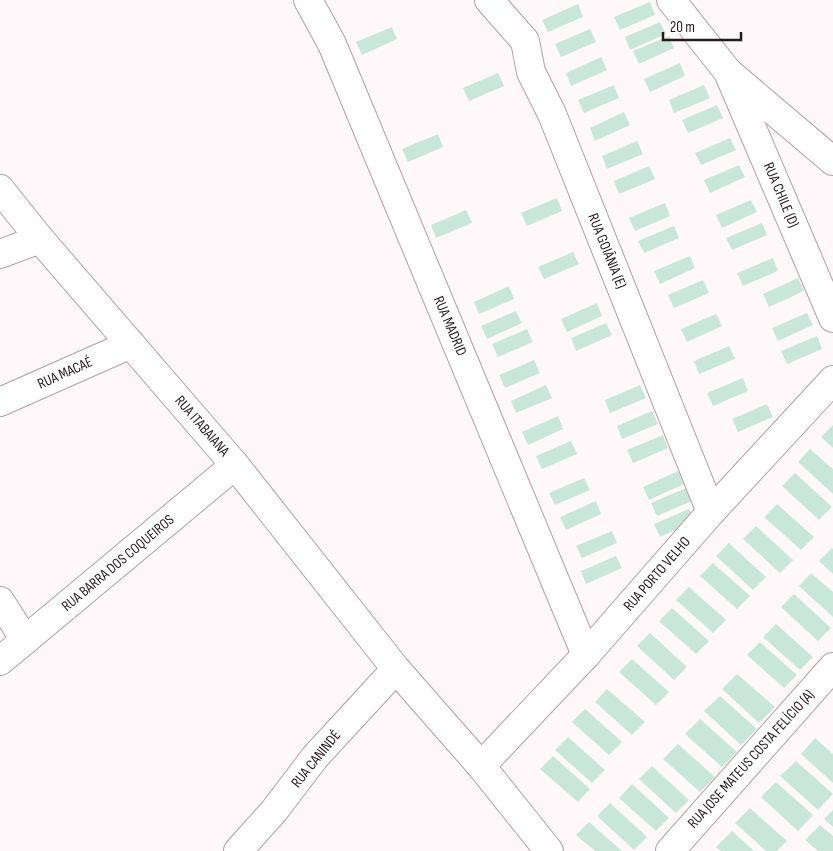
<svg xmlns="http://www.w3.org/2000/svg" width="833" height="851" viewBox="0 0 833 851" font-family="'Sofia Sans Condensed',sans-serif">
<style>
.building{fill:#c9e6db}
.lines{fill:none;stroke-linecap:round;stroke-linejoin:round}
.minor-casing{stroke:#b79ca3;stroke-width:30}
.minor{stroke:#fff;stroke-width:28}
.labels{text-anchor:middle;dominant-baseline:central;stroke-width:5;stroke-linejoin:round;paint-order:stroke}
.street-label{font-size:15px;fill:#251b1e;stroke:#fff}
</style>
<rect width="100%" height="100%" fill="#fef8fa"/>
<g class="building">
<polygon points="650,2 655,15 620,30 614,17"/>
<polygon points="578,4 583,17 548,32 542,20"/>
<polygon points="660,22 666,34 630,50 625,37"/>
<polygon points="392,27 397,39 362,55 356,42"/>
<polygon points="590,29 596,42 561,57 555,44"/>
<polygon points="669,36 674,48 639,64 633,51"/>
<polygon points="601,57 607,70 571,86 566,73"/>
<polygon points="680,63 685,76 650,92 644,79"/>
<polygon points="498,73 504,86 469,101 463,88"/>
<polygon points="614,85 619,98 584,113 578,100"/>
<polygon points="704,85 710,98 674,113 669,100"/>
<polygon points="717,105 723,118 688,133 682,120"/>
<polygon points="624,112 630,125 595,141 590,128"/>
<polygon points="438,134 443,147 408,162 402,149"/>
<polygon points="730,138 736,150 701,165 695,153"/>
<polygon points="637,141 643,154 607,169 602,156"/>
<polygon points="739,165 745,177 710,193 704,180"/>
<polygon points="649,166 655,179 619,194 614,181"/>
<polygon points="557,198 562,211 527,226 521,213"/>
<polygon points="751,200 757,212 722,228 716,215"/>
<polygon points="665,203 670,216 635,231 629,218"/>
<polygon points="466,210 472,223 436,238 431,225"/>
<polygon points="762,223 767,235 732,250 726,238"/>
<polygon points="674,226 679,238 644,253 638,241"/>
<polygon points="573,252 579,264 544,279 538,267"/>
<polygon points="690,256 695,268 660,284 654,271"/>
<polygon points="773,258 778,271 743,286 737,273"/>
<polygon points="798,278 804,291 769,307 763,294"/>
<polygon points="703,280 709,293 674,308 668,295"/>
<polygon points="509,286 514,299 479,314 474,302"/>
<polygon points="597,303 602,316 567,332 561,319"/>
<polygon points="516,311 522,323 487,339 481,326"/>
<polygon points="807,313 813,325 778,341 772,328"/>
<polygon points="716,314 722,326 687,342 681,329"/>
<polygon points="606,323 612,335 576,351 571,338"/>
<polygon points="527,329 533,342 498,357 492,344"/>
<polygon points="817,336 822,349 787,364 781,351"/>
<polygon points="729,346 735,359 699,374 694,361"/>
<polygon points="534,360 540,373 505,388 499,375"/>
<polygon points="743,378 748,391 713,406 707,393"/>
<polygon points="546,385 552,398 516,413 511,401"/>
<polygon points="640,385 646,398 610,413 605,400"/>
<polygon points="767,404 773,417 738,432 732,419"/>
<polygon points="652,411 658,424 622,439 617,426"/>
<polygon points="558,416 563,429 528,445 522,432"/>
<polygon points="833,425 833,448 821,437"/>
<polygon points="663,435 668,448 633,463 627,450"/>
<polygon points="571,441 577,454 542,469 536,456"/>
<polygon points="810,449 833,469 833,494 798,462"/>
<polygon points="678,471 684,484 649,500 643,487"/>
<polygon points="795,473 832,507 819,520 782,486"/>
<polygon points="584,478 590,490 555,505 549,493"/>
<polygon points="686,488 692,501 657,516 651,503"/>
<polygon points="596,501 601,514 566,530 560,517"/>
<polygon points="777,504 814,537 801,550 764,517"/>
<polygon points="689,509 695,521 660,537 654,524"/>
<polygon points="756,526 793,560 780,573 743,539"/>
<polygon points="612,531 617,543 582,558 576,546"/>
<polygon points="729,543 766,577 753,590 716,556"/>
<polygon points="832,548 833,549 833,574 819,561"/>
<polygon points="616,556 622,568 586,584 581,571"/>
<polygon points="713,563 750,596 737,609 700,576"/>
<polygon points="811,573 833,592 833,617 799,586"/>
<polygon points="689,587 726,620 713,633 676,600"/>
<polygon points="794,594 831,628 818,641 781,607"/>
<polygon points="672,608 709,641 696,654 659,621"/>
<polygon points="776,624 813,657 800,670 763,637"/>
<polygon points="650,633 687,667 674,680 637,646"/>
<polygon points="760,642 797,675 784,688 747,655"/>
<polygon points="632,659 669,692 656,705 619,672"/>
<polygon points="737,674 775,707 759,723 722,689"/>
<polygon points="607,689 645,722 632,735 595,702"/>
<polygon points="720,696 757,729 741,745 704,711"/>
<polygon points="585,709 622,742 609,755 572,722"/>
<polygon points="700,719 737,752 722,767 685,734"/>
<polygon points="568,737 605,770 592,783 555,750"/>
<polygon points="815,738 833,754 833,783 801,754"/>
<polygon points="678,744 715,777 700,792 663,759"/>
<polygon points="553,756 590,789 578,802 540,769"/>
<polygon points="796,761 833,794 818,810 780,776"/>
<polygon points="652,766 689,800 676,813 639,779"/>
<polygon points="776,782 813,815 798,831 761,797"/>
<polygon points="632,784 669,818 656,831 619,798"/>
<polygon points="610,803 647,837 634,850 597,816"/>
<polygon points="750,808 787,841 777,851 766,851 735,823"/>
<polygon points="833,810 833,827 824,819"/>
<polygon points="589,822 622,851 595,851 576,835"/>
<polygon points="820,825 833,836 833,851 818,851 805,840"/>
<polygon points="732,831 754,851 721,851 716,847"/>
</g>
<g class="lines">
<g class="minor-casing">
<g id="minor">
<polyline points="308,0 332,44 586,655"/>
<polyline points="489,0 525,41 531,72 552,114 711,512"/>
<polyline points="671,0 728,72 833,161"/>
<polyline points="728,72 833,318"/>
<polyline points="0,189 40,239 235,465 396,669 481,766 549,851"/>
<polyline points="0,254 40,239"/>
<polyline points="0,402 131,344"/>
<polyline points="0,601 25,640"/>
<polyline points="0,661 235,465"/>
<polyline points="481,766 586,655 711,512 833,380"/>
<polyline points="238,851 274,811 315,757 396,669"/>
<polyline points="670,851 833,667"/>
</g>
</g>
<use href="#minor" class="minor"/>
</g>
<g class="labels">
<g class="street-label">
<text transform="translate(781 195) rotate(67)">RUA CHILE (D)</text>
<text transform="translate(607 251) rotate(68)">RUA GOIÂNIA (E)</text>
<text transform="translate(450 326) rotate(67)">RUA MADRID</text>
<text transform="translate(65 373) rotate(-24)">RUA MACAÉ</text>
<text transform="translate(202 426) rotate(49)">RUA ITABAIANA</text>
<text transform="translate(118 563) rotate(-40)">RUA BARRA DOS COQUEIROS</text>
<text transform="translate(657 574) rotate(-49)">RUA PORTO VELHO</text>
<text transform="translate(316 759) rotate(-51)">RUA CANINDÉ</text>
<text transform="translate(751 759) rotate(-48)">RUA JOSE MATEUS COSTA FELÍCIO (A)</text>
</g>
</g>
<path d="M663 32v8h78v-8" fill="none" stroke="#251b1e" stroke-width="2.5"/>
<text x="670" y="32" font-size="15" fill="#251b1e" stroke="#ffffff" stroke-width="4" paint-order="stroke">20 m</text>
</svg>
